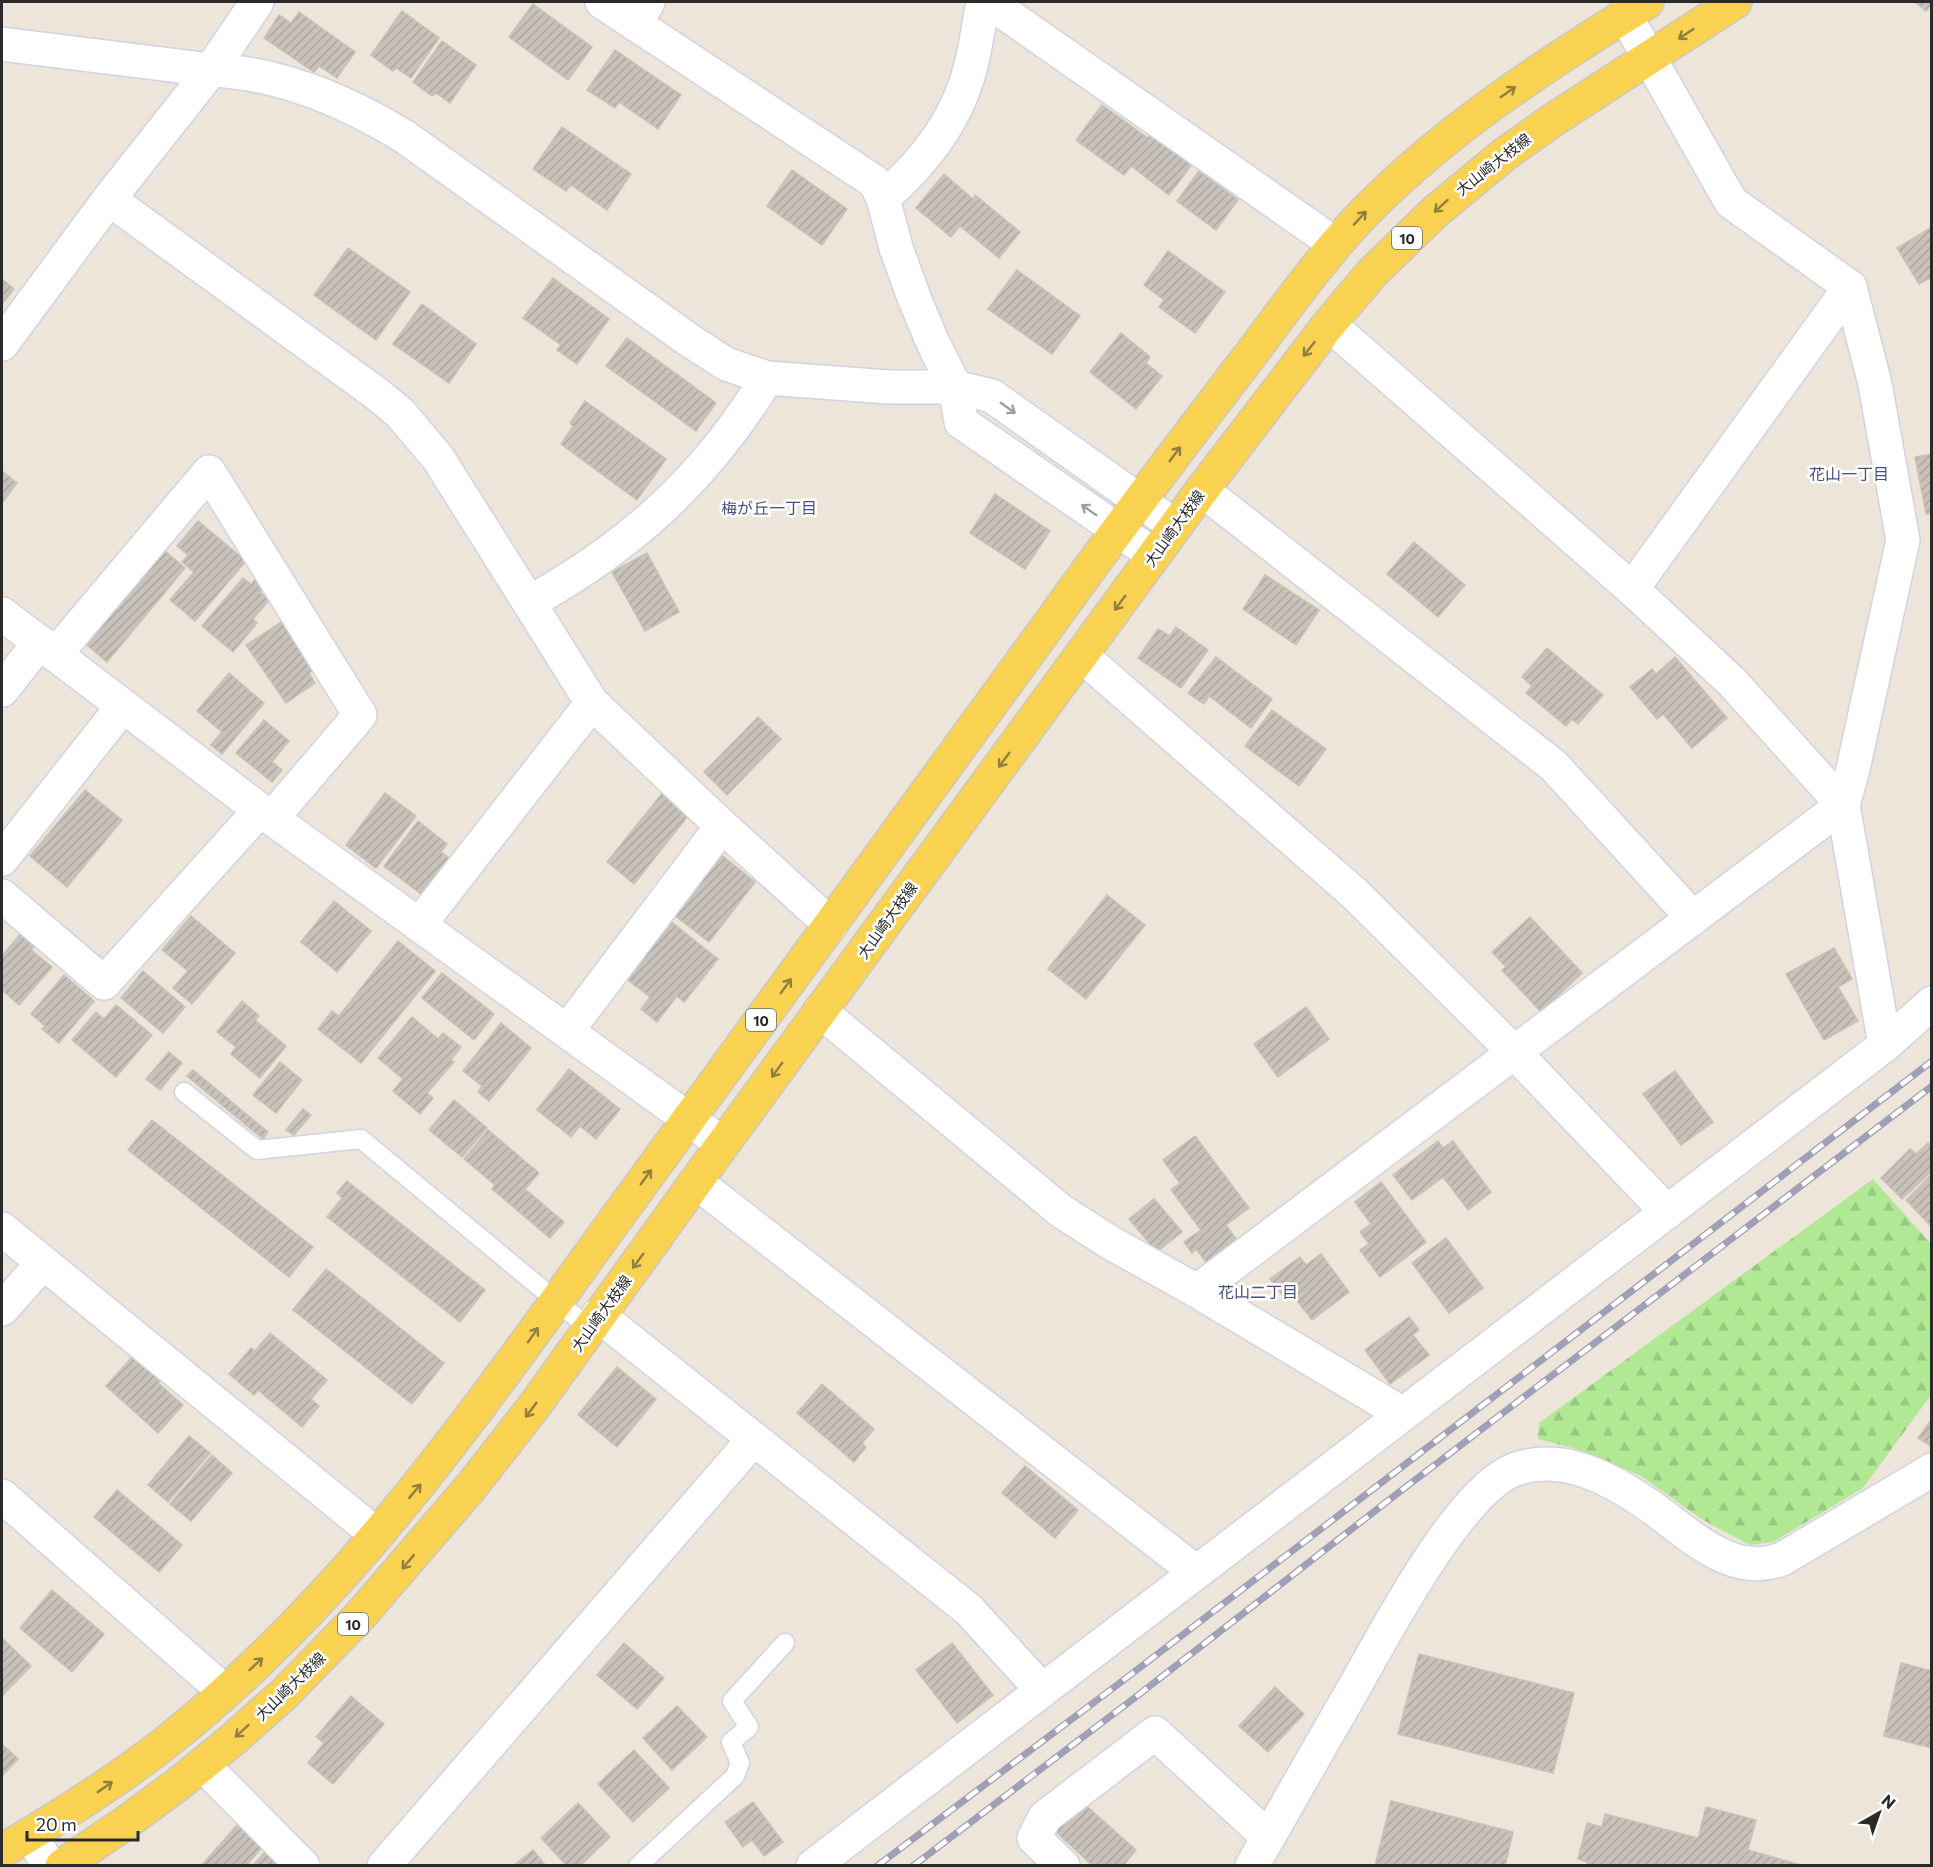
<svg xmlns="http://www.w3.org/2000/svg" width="1933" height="1867" viewBox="0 0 1933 1867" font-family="Commissioner,'Noto Sans JP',sans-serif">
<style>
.forest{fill:url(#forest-firs)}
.building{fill:url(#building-hatch);stroke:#c8c1b4;stroke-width:1.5}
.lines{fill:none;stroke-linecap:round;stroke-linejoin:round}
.lane-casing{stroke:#d0d3e4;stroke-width:21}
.street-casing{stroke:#d0d3e4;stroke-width:36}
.secondary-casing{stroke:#d0d3e4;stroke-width:36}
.primary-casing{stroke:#c8c8c8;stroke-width:36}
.lane{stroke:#fff;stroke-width:18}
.street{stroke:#fff;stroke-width:33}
.secondary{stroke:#fff;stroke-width:33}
.primary{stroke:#fad252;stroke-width:33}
.rail-casing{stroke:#9da0b6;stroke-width:7}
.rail{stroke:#fff;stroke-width:4.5;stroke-dasharray:14;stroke-linecap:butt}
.oneway{stroke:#927e3e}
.oneway2{stroke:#9f9f9f}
.labels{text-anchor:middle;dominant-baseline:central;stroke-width:5;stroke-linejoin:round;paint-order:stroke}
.shield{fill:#fff;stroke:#6a6a6a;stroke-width:1.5}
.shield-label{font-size:14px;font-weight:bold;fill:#2a2a2a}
.street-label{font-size:15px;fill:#2a2a2a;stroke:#fff}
.neighbourhood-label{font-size:16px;fill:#47517e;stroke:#fff}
</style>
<defs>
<pattern id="forest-firs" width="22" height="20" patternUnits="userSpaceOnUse" patternTransform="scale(1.5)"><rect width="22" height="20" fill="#b0e893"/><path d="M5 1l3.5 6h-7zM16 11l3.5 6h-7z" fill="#98c77f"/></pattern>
<pattern id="building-hatch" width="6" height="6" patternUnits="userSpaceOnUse" patternTransform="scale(1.5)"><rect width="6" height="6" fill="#c8c2ba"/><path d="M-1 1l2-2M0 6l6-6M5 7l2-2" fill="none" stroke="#aca7a0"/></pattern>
</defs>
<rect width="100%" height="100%" fill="#ede5da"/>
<polygon class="forest" points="1873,1179 1931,1244 1931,1395 1863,1488 1773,1542 1750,1545 1703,1520 1641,1476 1580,1450 1538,1439 1539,1423"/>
<g class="building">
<polygon points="1915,2 1932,2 1932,4 1926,11"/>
<polygon points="533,4 592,47 568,80 509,37"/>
<polygon points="402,11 439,38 411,78 396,68 393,71 371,55"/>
<polygon points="299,12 355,52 337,78 319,66 314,72 264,38 279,15 291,23"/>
<polygon points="442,41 476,65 450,103 436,93 432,96 413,82"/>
<polygon points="615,50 681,95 658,129 619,102 615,108 587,90"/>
<polygon points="1102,105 1148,138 1152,133 1193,163 1169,195 1131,166 1124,175 1076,140"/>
<polygon points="562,127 631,174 607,210 571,185 566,191 533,169"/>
<polygon points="792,170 847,209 822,245 767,206"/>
<polygon points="1199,171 1238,200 1216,230 1177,201"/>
<polygon points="944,174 973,199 975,195 1020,232 999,258 960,226 951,237 916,208"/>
<polygon points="1932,227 1932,277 1919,284 1897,248"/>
<polygon points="348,248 410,292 376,340 314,295"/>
<polygon points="1168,251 1225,292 1195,333 1159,307 1164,300 1144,285"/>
<polygon points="1017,270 1080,316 1052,354 988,309"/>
<polygon points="553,278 609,319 577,364 557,350 561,345 523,318"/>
<polygon points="2,279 14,289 2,304"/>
<polygon points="422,304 476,344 449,383 393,344"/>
<polygon points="1121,333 1150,357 1146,363 1162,376 1136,409 1090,372"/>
<polygon points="627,338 716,403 696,431 606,366"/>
<polygon points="585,401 666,459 637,500 561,444 573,426 570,423"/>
<polygon points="1932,454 1932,513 1926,514 1915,457"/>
<polygon points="2,471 17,483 2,503"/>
<polygon points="995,494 1050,531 1025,569 970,533"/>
<polygon points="198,521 246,561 195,621 170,600 194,572 182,562 188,555 177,546"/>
<polygon points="1414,542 1465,585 1438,617 1387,574"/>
<polygon points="159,546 185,568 107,662 81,640"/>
<polygon points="647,553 679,612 645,631 612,572"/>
<polygon points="1265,575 1319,610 1296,645 1243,609"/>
<polygon points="243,578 251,584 256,579 265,587 260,592 269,600 253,619 257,623 233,652 202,626"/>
<polygon points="286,619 318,667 309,673 315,683 286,703 246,645"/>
<polygon points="1176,627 1208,650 1181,688 1138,658 1158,629 1170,636"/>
<polygon points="1547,648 1603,695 1578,724 1572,719 1566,726 1526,693 1532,686 1522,677"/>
<polygon points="1216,657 1272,699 1251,728 1209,696 1204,704 1188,693"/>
<polygon points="1675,657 1727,718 1692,748 1663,714 1657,719 1630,687 1652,669 1656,674"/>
<polygon points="229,673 264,703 222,754 211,745 222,732 197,711"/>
<polygon points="1272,710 1326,749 1299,786 1245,746"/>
<polygon points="758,717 781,739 727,795 704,772"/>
<polygon points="264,720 289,741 272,762 282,770 272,782 236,753"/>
<polygon points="85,790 122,820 67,887 30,856"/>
<polygon points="665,790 692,811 634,884 607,862"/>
<polygon points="385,793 416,816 376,868 346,845"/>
<polygon points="418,821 447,844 441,852 449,858 421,894 384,866"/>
<polygon points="720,854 755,882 709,942 673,914"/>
<polygon points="1107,895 1145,925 1086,999 1048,969"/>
<polygon points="334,901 371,931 337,972 301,942"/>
<polygon points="191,916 235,953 192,1004 173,988 188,971 162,950"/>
<polygon points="1530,917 1582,973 1541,1012 1502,970 1506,967 1492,952"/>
<polygon points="669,920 718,959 684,1002 677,996 657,1022 641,1009 650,997 624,977"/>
<polygon points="22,932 36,944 31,950 52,967 19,1005 2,990 2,956"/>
<polygon points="398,941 435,971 361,1063 318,1029 332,1011 339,1016"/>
<polygon points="1834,948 1852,979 1838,987 1858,1021 1824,1040 1786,974"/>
<polygon points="143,971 185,1007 163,1033 121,998"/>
<polygon points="442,973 494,1014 474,1040 422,998"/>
<polygon points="64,975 94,1001 59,1043 42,1029 45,1026 31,1014"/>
<polygon points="242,1001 259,1016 255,1020 286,1046 260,1078 231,1054 236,1047 217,1032"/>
<polygon points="116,1005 152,1035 116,1077 72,1040 96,1012 104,1019"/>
<polygon points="1306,1007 1329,1039 1278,1077 1254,1044"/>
<polygon points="412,1017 438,1039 443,1033 461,1047 451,1060 454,1062 427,1093 433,1098 420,1114 393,1091 403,1079 378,1058"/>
<polygon points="501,1023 531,1048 489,1101 478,1092 482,1086 463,1071"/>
<polygon points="169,1052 182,1063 160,1090 146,1079"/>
<polygon points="280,1062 302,1080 276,1113 253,1095"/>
<polygon points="569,1069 620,1109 596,1139 580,1126 571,1137 537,1110"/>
<polygon points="193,1070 268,1132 263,1139 187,1076"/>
<polygon points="1675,1071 1713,1122 1681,1145 1643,1094"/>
<polygon points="454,1100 487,1128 462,1157 429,1130"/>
<polygon points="303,1109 311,1115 294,1135 286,1130"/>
<polygon points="152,1120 313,1247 289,1277 128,1150"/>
<polygon points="488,1130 539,1173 525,1189 564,1222 550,1238 492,1189 495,1185 464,1159"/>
<polygon points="1195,1136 1249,1208 1226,1225 1236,1239 1206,1262 1196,1249 1192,1253 1184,1242 1201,1230 1171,1190 1180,1183 1163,1160"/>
<polygon points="1438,1141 1443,1148 1453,1141 1491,1192 1468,1210 1443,1177 1412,1200 1393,1175"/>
<polygon points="1928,1143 1932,1147 1932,1171 1902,1199 1881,1178 1910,1149 1916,1154"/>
<polygon points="1932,1174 1932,1224 1930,1225 1906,1200"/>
<polygon points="347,1181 485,1290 460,1322 327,1217 342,1198 337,1193"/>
<polygon points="1381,1182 1426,1242 1380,1277 1360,1250 1369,1244 1360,1232 1371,1224 1355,1202"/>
<polygon points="1154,1199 1182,1232 1157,1252 1129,1219"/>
<polygon points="1446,1238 1483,1288 1449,1313 1412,1263"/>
<polygon points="1321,1254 1349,1292 1312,1320 1291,1293 1285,1298 1270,1279 1300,1257 1306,1265"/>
<polygon points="326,1269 444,1363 412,1404 293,1310"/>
<polygon points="1409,1317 1419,1330 1413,1335 1429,1355 1390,1384 1365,1350"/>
<polygon points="270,1333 327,1380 311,1399 319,1406 302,1427 258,1390 254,1395 229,1374 251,1348 255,1351"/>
<polygon points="133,1356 160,1381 158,1383 183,1405 158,1433 106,1386"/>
<polygon points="617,1367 656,1399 617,1447 578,1415"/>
<polygon points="822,1384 874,1429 862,1443 866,1447 854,1462 797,1413"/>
<polygon points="1932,1419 1932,1447 1918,1438"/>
<polygon points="189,1436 210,1453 168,1502 148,1485"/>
<polygon points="212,1455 232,1473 191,1521 170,1504"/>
<polygon points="1025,1466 1078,1510 1055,1538 1002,1493"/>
<polygon points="117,1490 182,1545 159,1572 94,1517"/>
<polygon points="52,1590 104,1634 72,1672 20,1628"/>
<polygon points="2,1638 31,1666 2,1696"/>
<polygon points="624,1643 664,1678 637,1709 597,1675"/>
<polygon points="952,1643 993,1695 957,1723 916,1670"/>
<polygon points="1419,1654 1574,1693 1553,1773 1398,1734"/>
<polygon points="1901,1663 1932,1671 1932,1748 1884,1736"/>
<polygon points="1275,1687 1304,1714 1268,1752 1239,1726"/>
<polygon points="351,1696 384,1724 333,1784 308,1763 324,1743 316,1737"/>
<polygon points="677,1706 707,1737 672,1770 643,1738"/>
<polygon points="2,1744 18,1759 2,1776"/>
<polygon points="634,1750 669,1788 633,1822 598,1784"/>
<polygon points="1081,1801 1136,1850 1123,1866 1093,1866 1054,1830"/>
<polygon points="1391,1801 1513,1832 1505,1866 1375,1866"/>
<polygon points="753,1802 783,1842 764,1856 752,1840 743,1847 725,1822"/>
<polygon points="578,1803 610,1837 580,1866 567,1866 541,1838"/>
<polygon points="1706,1807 1756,1820 1748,1850 1804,1866 1587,1866 1588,1862 1578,1859 1587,1823 1602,1827 1605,1814 1698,1838"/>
<polygon points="238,1824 263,1846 246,1866 201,1866"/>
<polygon points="533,1850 546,1866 513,1866"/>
<polygon points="266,1851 282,1866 252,1866"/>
</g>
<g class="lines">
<g class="lane-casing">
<g id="lane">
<polyline points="184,1092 257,1150 361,1139 589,1328"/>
<polyline points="638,1866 735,1776 740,1763 731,1742 749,1727 732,1701 785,1643"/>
</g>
</g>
<g class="street-casing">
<g id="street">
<polyline points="989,2 1335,244"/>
<polyline points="1625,15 1731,202 1850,287 1875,384 1903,540 1853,769 1843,805 1885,1045"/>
<polyline points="635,24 648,2"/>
<path d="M2 44 211 70C281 73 345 100 405 137L689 340 726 364 767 378 889 387H955"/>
<path d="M883 198C925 162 960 116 972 61 977 41 979 21 983 2"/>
<polyline points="109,199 377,394 400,413 438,458 592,703 722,826 831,925"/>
<polyline points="1329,324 1632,589 1732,682 1843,805"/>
<polyline points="2,344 109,199 211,70 257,2"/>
<polyline points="1202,490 1554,766 1693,918"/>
<polyline points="1632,589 1850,287"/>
<path d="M530 602C631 546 706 478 767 378"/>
<polyline points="2,614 260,810 723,1144"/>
<polyline points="55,655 209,472 360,715 272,818"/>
<polyline points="1081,655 1355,894 1514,1052 1667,1212"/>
<polyline points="2,690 40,642"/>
<polyline points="2,859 123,706"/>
<polyline points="2,896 104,983 260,810"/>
<polyline points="419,925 592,703"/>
<polyline points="820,1011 1061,1211 1111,1243 1197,1291 1403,1414"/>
<polyline points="567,1031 722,826"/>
<polyline points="696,1182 1196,1572"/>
<polyline points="2,1229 377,1535"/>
<polyline points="1197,1291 1843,805"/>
<polyline points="2,1309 43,1263"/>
<polyline points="598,1315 969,1610 1042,1690"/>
<polyline points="2,1496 225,1692"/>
<polyline points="203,1765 303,1866"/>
<polyline points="384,1866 753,1440"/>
<polyline points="813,1866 1885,1045 1932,1003"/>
<polyline points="1063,1866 1034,1838 1045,1817 1155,1733 1268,1837"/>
<path d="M1252 1866C1284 1810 1315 1755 1347 1700 1379 1645 1458 1489 1516 1469 1566 1452 1616 1482 1654 1509 1693 1537 1733 1578 1782 1559L1932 1470"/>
</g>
</g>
<g class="secondary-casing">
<g id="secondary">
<polyline points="602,2 875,182 883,198 896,248 915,300 933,343 955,387 961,422 1154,555"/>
<polyline points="955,387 992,396 1175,526"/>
<polyline points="30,1834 49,1866"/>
</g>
</g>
<g class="primary-casing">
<g id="primary">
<path d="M2 1851C60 1817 116 1782 169 1740 344 1601 472 1418 602 1238 752 1031 903 826 1053 619 1116 531 1182 444 1248 358 1286 308 1322 256 1366 211 1449 127 1547 64 1647 2"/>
<polyline points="62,1866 124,1824 177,1785 230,1742 284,1694 359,1617 470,1488 532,1409 723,1144 1202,490 1329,324 1372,273 1436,211 1505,154 1553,120 1735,2"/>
</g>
</g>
<use href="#lane" class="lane"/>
<use href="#street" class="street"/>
<use href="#secondary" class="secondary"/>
<use href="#primary" class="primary"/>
<g class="rail-casing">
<g id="rail">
<polyline points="877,1866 1121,1682 1932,1061"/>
<polyline points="913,1866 1137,1696 1398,1493 1932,1086"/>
</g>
</g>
<use href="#rail" class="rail"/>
</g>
<defs><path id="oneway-shaft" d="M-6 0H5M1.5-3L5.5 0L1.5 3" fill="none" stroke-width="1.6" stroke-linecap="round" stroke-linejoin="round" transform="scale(1.5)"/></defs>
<g class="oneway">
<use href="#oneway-shaft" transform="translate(1686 34) rotate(147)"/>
<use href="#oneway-shaft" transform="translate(1508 92) rotate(-35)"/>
<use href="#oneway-shaft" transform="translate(1441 206) rotate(138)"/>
<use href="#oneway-shaft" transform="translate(1360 218) rotate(-47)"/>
<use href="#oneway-shaft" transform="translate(1309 349) rotate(128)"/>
<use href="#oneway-shaft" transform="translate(1175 454) rotate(-53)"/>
<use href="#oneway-shaft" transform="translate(1120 603) rotate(126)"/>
<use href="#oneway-shaft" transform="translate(1004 760) rotate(126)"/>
<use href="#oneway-shaft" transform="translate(786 986) rotate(-54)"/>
<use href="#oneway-shaft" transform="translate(777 1070) rotate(126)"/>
<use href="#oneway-shaft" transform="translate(646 1177) rotate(-54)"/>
<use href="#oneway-shaft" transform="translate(638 1261) rotate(126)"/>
<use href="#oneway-shaft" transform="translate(533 1335) rotate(-55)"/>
<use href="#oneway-shaft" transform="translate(531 1410) rotate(127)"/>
<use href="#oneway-shaft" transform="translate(415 1491) rotate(-50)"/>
<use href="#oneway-shaft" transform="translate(408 1562) rotate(130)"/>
<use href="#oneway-shaft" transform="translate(256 1664) rotate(-43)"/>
<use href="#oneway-shaft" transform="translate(242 1731) rotate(138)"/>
<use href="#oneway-shaft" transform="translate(105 1787) rotate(-35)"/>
</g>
<g class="oneway2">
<use href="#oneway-shaft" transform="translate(1008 408) rotate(35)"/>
<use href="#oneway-shaft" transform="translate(1089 510) rotate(-145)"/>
</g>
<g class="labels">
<g class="shield">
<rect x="1392" y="227" width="30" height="22" rx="4.5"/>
<rect x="746" y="1009" width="30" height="22" rx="4.5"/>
<rect x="338" y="1613" width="30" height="22" rx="4.5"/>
</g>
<g class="shield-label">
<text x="1407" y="238">10</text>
<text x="761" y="1020">10</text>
<text x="353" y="1624">10</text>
</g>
<g class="street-label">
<text transform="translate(1493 164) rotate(-38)">大山崎大枝線</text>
<text transform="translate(1174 528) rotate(-54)">大山崎大枝線</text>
<text transform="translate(887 920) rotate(-54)">大山崎大枝線</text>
<text transform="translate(601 1313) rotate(-54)">大山崎大枝線</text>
<text transform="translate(290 1686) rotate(-44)">大山崎大枝線</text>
</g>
<g class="neighbourhood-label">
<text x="1849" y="473">花山一丁目</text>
<text x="769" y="507">梅が丘一丁目</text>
<text x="1258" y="1291">花山二丁目</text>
</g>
</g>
<rect width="1933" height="1867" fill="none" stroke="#2a2a2a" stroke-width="6"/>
<g transform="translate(1879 1813) rotate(40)" stroke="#ffffff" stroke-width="4.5" paint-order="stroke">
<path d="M0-4.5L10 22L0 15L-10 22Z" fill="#2a2a2a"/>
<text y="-9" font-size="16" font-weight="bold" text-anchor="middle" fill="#2a2a2a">N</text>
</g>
<path d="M27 1831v9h111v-9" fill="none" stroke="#2a2a2a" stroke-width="3"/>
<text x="36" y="1831" font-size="18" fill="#2a2a2a" stroke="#ffffff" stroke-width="4.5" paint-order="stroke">20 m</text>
</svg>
